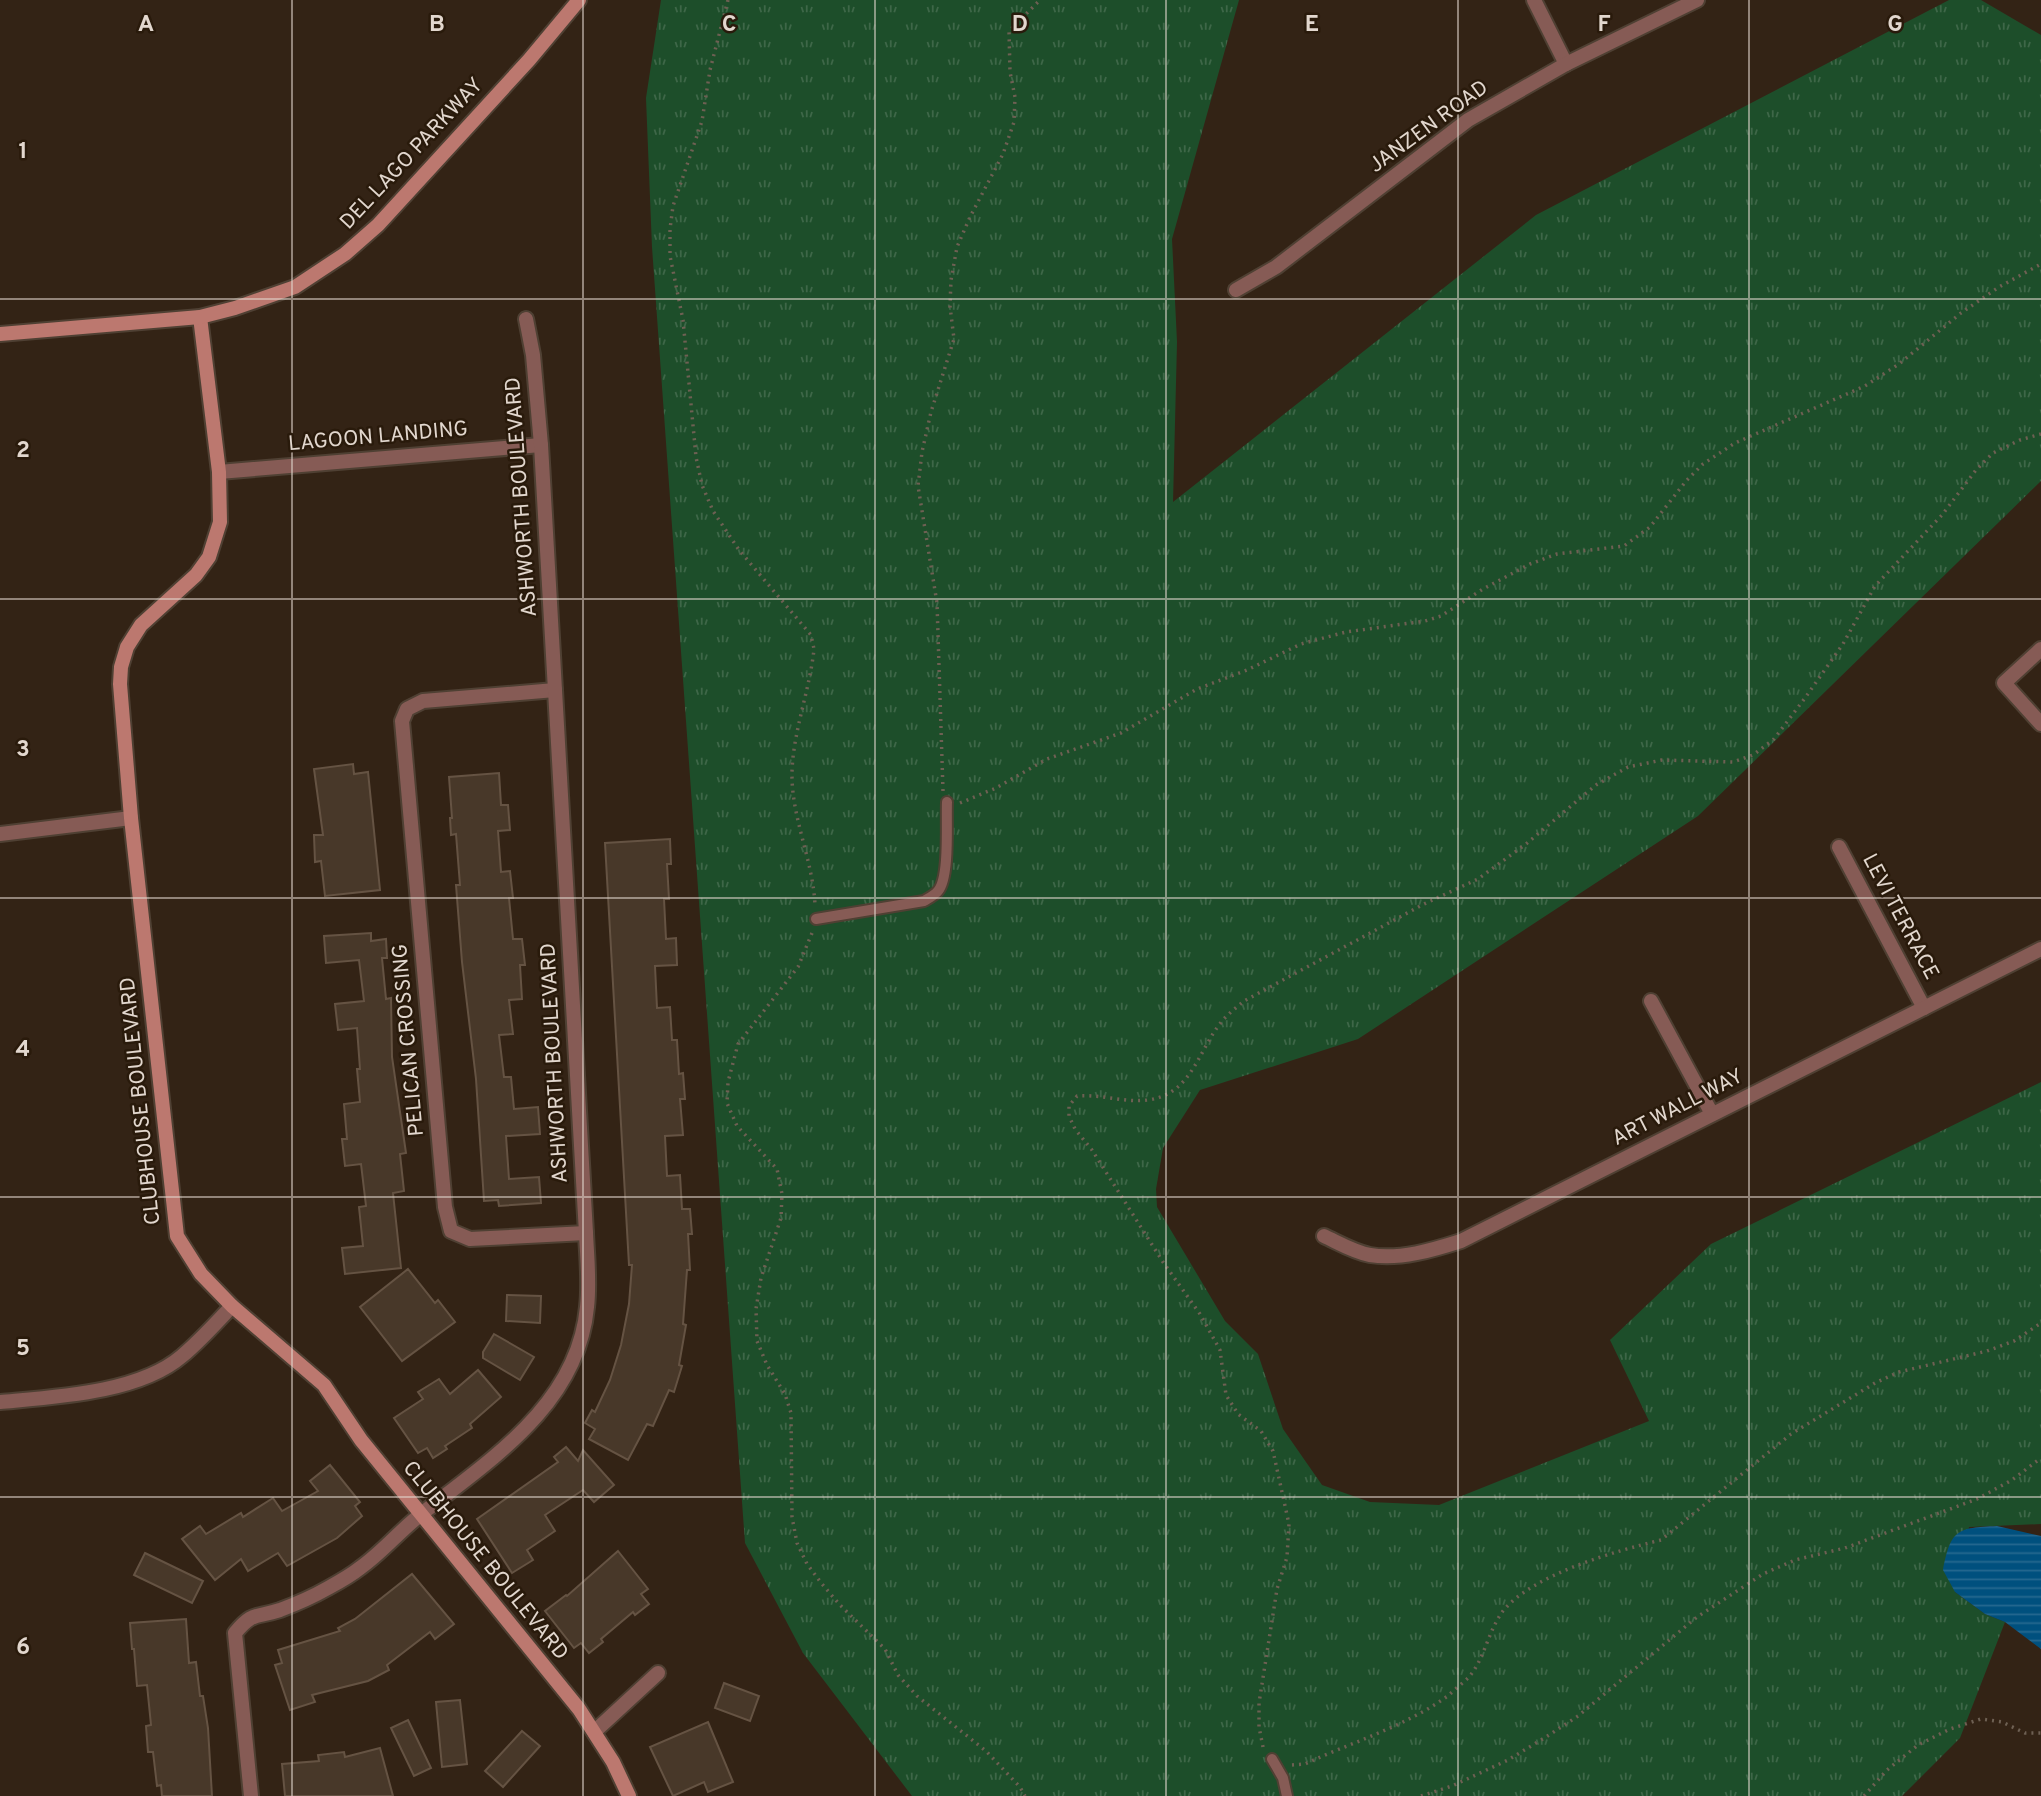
<svg xmlns="http://www.w3.org/2000/svg" width="2041" height="1796" viewBox="0 0 2041 1796" font-family="Overpass,sans-serif">
<style>
.grass{fill:url(#grass-tufts)}
.water{fill:url(#water-rules)}
.building{fill:#483829;stroke:#655343;stroke-width:2}
.lines{fill:none;stroke-linecap:round;stroke-linejoin:round}
.lane-casing{stroke:#4f4033;stroke-width:14}
.street-casing{stroke:#4f4033;stroke-width:18}
.secondary-casing{stroke:#4f4033;stroke-width:18}
.path{stroke:#6e6053;stroke-width:3.5;stroke-dasharray:2 5;stroke-linecap:butt}
.lane{stroke:#865b55;stroke-width:10}
.street{stroke:#865b55;stroke-width:14}
.secondary{stroke:#bc786f;stroke-width:14}
.grid{fill:none;stroke:#e2d7ce;stroke-width:2;stroke-opacity:0.55}
.labels{text-anchor:middle;dominant-baseline:central;stroke-width:5;stroke-linejoin:round;paint-order:stroke}
.street-label{font-size:21px;fill:#e2d7ce;stroke:#291a0b}
.grid-label{font-size:23px;text-anchor:middle;font-weight:bold;fill:#e2d7ce;stroke:#291a0b;stroke-width:5;stroke-linejoin:round;paint-order:stroke}
</style>
<defs>
<pattern id="grass-tufts" width="24" height="20" patternUnits="userSpaceOnUse" patternTransform="scale(1.75)"><rect width="24" height="20" fill="#1d4e2a"/><path d="M3 7l-1-3M5 7V3M7 7l1-3M15 17l-1-3M17 17v-4M19 17l1-3" fill="none" stroke="#3e6748"/></pattern>
<pattern id="water-rules" width="6" height="5" patternUnits="userSpaceOnUse" patternTransform="scale(1.75)"><rect width="6" height="5" fill="#00507e"/><path d="M0 2.5h6" fill="none" stroke="#25688f"/></pattern>
</defs>
<rect width="100%" height="100%" fill="#332315"/>
<polygon class="grass" points="661,0 1239,0 1172,239 1177,342 1173,502 1536,215 1949,0 1981,0 2041,35 2041,481 1698,816 1358,1039 1200,1090 1163,1148 1156,1189 1157,1207 1225,1321 1258,1354 1283,1429 1322,1485 1370,1502 1439,1505 1649,1421 1610,1340 1711,1244 2041,1082 2041,1524 1969,1527 1955,1592 1985,1614 2005,1622 1960,1738 1902,1796 912,1796 803,1653 745,1543 652,247 646,98"/>
<path class="water" d="M1997 1526 2041 1536V1649L2005 1622 1985 1614 1955 1592 1943 1570C1951 1529 1957 1528 1997 1526Z"/>
<g class="building">
<polygon points="353,764 354,774 368,772 380,890 325,896 321,861 315,862 314,835 323,835 314,769"/>
<polygon points="499,773 501,805 508,805 510,830 498,831 501,872 510,871 513,898 509,898 513,939 522,939 525,965 520,965 522,999 509,1000 513,1034 499,1035 504,1077 511,1077 514,1109 538,1107 540,1134 506,1136 509,1179 539,1177 541,1203 499,1206 498,1200 484,1201 476,1079 462,962 456,885 460,885 456,834 451,835 450,818 452,818 449,777"/>
<polygon points="670,839 671,864 667,864 669,899 664,899 666,939 676,938 677,965 655,966 657,1008 670,1007 672,1040 677,1040 679,1074 683,1073 685,1099 680,1099 683,1135 665,1136 667,1176 680,1175 682,1209 690,1209 692,1234 688,1234 690,1270 687,1270 683,1324 686,1325 679,1365 682,1366 674,1392 669,1390 653,1426 647,1424 628,1460 589,1439 595,1429 585,1423 592,1410 595,1412 610,1380 621,1345 629,1304 632,1265 629,1265 605,843"/>
<polygon points="371,933 371,941 386,939 387,958 382,958 386,999 391,998 392,1057 406,1153 400,1154 404,1191 393,1193 401,1268 345,1274 342,1248 363,1246 359,1207 366,1206 361,1164 345,1166 342,1139 347,1139 344,1104 360,1102 357,1069 360,1069 357,1028 338,1030 335,1004 364,1001 359,960 326,963 324,936"/>
<polygon points="408,1269 435,1303 438,1300 455,1322 402,1361 360,1307"/>
<polygon points="507,1295 541,1296 540,1323 506,1321"/>
<polygon points="494,1334 534,1357 520,1380 483,1358 483,1352"/>
<polygon points="478,1370 501,1397 470,1424 472,1428 445,1446 447,1449 433,1458 427,1448 418,1453 394,1418 423,1399 418,1392 439,1379 450,1394"/>
<polygon points="566,1447 578,1461 583,1450 614,1485 594,1502 583,1490 545,1515 555,1531 527,1550 533,1560 512,1573 477,1519 558,1462 554,1457"/>
<polygon points="330,1465 360,1502 355,1506 362,1516 337,1538 287,1566 278,1553 248,1571 241,1559 215,1580 182,1539 200,1526 206,1534 241,1513 243,1517 273,1498 282,1511 318,1491 310,1481"/>
<polygon points="618,1551 648,1589 641,1594 649,1604 635,1615 633,1612 601,1639 603,1642 589,1653 581,1643 574,1648 545,1611 566,1595 567,1596"/>
<polygon points="145,1553 203,1581 192,1603 134,1575"/>
<polygon points="412,1574 454,1624 435,1639 430,1632 387,1665 389,1670 368,1681 312,1695 315,1702 290,1710 275,1665 282,1663 278,1650 340,1631 338,1628 355,1619"/>
<polygon points="186,1619 189,1663 196,1662 200,1696 203,1696 208,1728 212,1796 162,1796 161,1785 157,1786 153,1752 148,1752 146,1726 151,1725 147,1685 137,1686 134,1649 132,1649 130,1623"/>
<polygon points="724,1683 759,1696 750,1721 715,1708"/>
<polygon points="460,1700 467,1764 442,1767 436,1702"/>
<polygon points="408,1720 431,1768 414,1776 391,1728"/>
<polygon points="708,1722 733,1782 708,1792 704,1782 673,1796 650,1747"/>
<polygon points="522,1731 540,1746 503,1787 485,1771"/>
<polygon points="380,1748 393,1796 285,1796 282,1764 319,1761 318,1755 344,1752 345,1757"/>
</g>
<g class="lines">
<g class="lane-casing">
<g id="lane">
<path d="M816 919 924 901C929 898 935 895 938 891 950 877 946 822 947 802"/>
<polyline points="1272,1759 1283,1778 1287,1796"/>
</g>
</g>
<g class="street-casing">
<g id="street">
<polyline points="1534,0 1566,64"/>
<polyline points="1236,290 1276,267 1468,120 1566,64 1697,0"/>
<polyline points="219,472 541,445"/>
<polyline points="2041,649 2004,683 2041,724"/>
<polyline points="555,690 423,701 407,709 402,721 445,1207 451,1231 470,1239 586,1233"/>
<polyline points="0,834 131,818"/>
<polyline points="1839,847 1924,1008"/>
<polyline points="1651,1001 1712,1114"/>
<path d="M1324 1236C1339 1243 1354 1252 1370 1255 1400 1260 1433 1250 1461 1241L2041 949"/>
<path d="M0 1402C55 1397 139 1393 182 1356 200 1341 216 1323 232 1306"/>
<polyline points="594,1732 658,1673"/>
<path d="M251 1796 235 1633C253 1611 256 1618 280 1610 296 1604 314 1596 328 1588 339 1582 350 1576 360 1568 383 1552 401 1529 424 1512 493 1458 578 1403 587 1307 590 1282 587 1257 586 1233L541 445 533 355 526 319"/>
</g>
</g>
<g class="secondary-casing">
<g id="secondary">
<polyline points="200,317 219,472 220,522 209,557 196,575 141,625 127,647 121,667 120,684 131,818 177,1236 201,1274 232,1306 324,1385 361,1440 579,1709 613,1762 629,1796"/>
<polyline points="0,334 200,317 235,308 295,287 345,254 378,225 529,60 579,0"/>
</g>
</g>
<g class="path">
<path d="M728 0 710 70 702 121 673 206 670 229V256L683 320 696 457 702 485 713 511 739 550 811 635 814 649C810 689 793 732 792 772 791 817 813 860 815 905"/>
<polyline points="943,791 937,603 918,486 922,452 931,412 954,339 950,306 951,280 957,247 970,217 1003,154 1014,122 1015,97 1010,72 1009,31 1040,0"/>
<polyline points="960,803 996,788 1047,759 1121,733 1197,689 1247,670 1301,644 1346,632 1425,621 1441,616 1483,589 1530,564 1557,554 1624,546 1650,527 1686,481 1703,464 1735,443 1865,386 1899,364 1961,313 1999,287 2041,264"/>
<polyline points="812,933 798,967 738,1044 728,1082 727,1103 737,1126 777,1169 782,1194 781,1218 761,1278 756,1309 757,1341 767,1365 785,1394 791,1413 792,1517 797,1543 807,1564 822,1584 840,1605 885,1649 898,1675 917,1696 986,1751 1020,1787 1025,1796"/>
<path d="M1263 1747 1259 1727V1703L1277 1589 1287 1557 1289 1524 1273 1451 1261 1431 1238 1414 1226 1395 1220 1350 1200 1314 1163 1262 1092 1150 1075 1129 1069 1116V1106L1077 1096C1101 1094 1125 1103 1148 1100 1193 1094 1198 1049 1223 1020 1229 1013 1237 1007 1244 1001L1424 904 1478 879 1526 844 1596 785 1628 767 1662 760 1733 762 1753 755 1774 739 1805 698 1843 644 1875 586 1942 515 1976 470 1993 453 2020 440 2041 434"/>
<path d="M1292 1765 1305 1764C1352 1742 1407 1726 1449 1695 1455 1689 1463 1683 1469 1677 1485 1658 1488 1631 1503 1611 1533 1574 1616 1551 1661 1540L1791 1434 1875 1383 1899 1372 1987 1351 2014 1341 2041 1323"/>
<polyline points="1421,1796 1452,1786 1508,1760 1546,1737 1578,1716 1697,1617 1763,1574 1795,1560 1845,1548 1977,1499 2012,1480 2041,1458"/>
<polyline points="1864,1796 1887,1770 1918,1745 1950,1729 1981,1719 2002,1722 2025,1733 2041,1733"/>
</g>
<use href="#lane" class="lane"/>
<use href="#street" class="street"/>
<use href="#secondary" class="secondary"/>
</g>
<path class="grid" d="M292 0V1796M583 0V1796M875 0V1796M1166 0V1796M1458 0V1796M1749 0V1796M0 299H2041M0 599H2041M0 898H2041M0 1197H2041M0 1497H2041"/>
<g class="labels">
<g class="street-label">
<text transform="translate(1429 127) rotate(-36)">JANZEN ROAD</text>
<text transform="translate(412 154) rotate(-47)">DEL LAGO PARKWAY</text>
<text transform="translate(378 437) rotate(-5)">LAGOON LANDING</text>
<text transform="translate(522 497) rotate(-94)">ASHWORTH BOULEVARD</text>
<text transform="translate(1900 917) rotate(62)">LEVI TERRACE</text>
<text transform="translate(409 1040) rotate(-95)">PELICAN CROSSING</text>
<text transform="translate(555 1063) rotate(-93)">ASHWORTH BOULEVARD</text>
<text transform="translate(141 1101) rotate(-96)">CLUBHOUSE BOULEVARD</text>
<text transform="translate(1678 1108) rotate(-27)">ART WALL WAY</text>
<text transform="translate(485 1561) rotate(51)">CLUBHOUSE BOULEVARD</text>
</g>
</g>
<g class="grid-label">
<text x="146" y="31">A</text>
<text x="437" y="31">B</text>
<text x="729" y="31">C</text>
<text x="1020" y="31">D</text>
<text x="1312" y="31">E</text>
<text x="1604" y="31">F</text>
<text x="1895" y="31">G</text>
<text x="23" y="158">1</text>
<text x="23" y="457">2</text>
<text x="23" y="756">3</text>
<text x="23" y="1056">4</text>
<text x="23" y="1355">5</text>
<text x="23" y="1654">6</text>
</g>
</svg>
